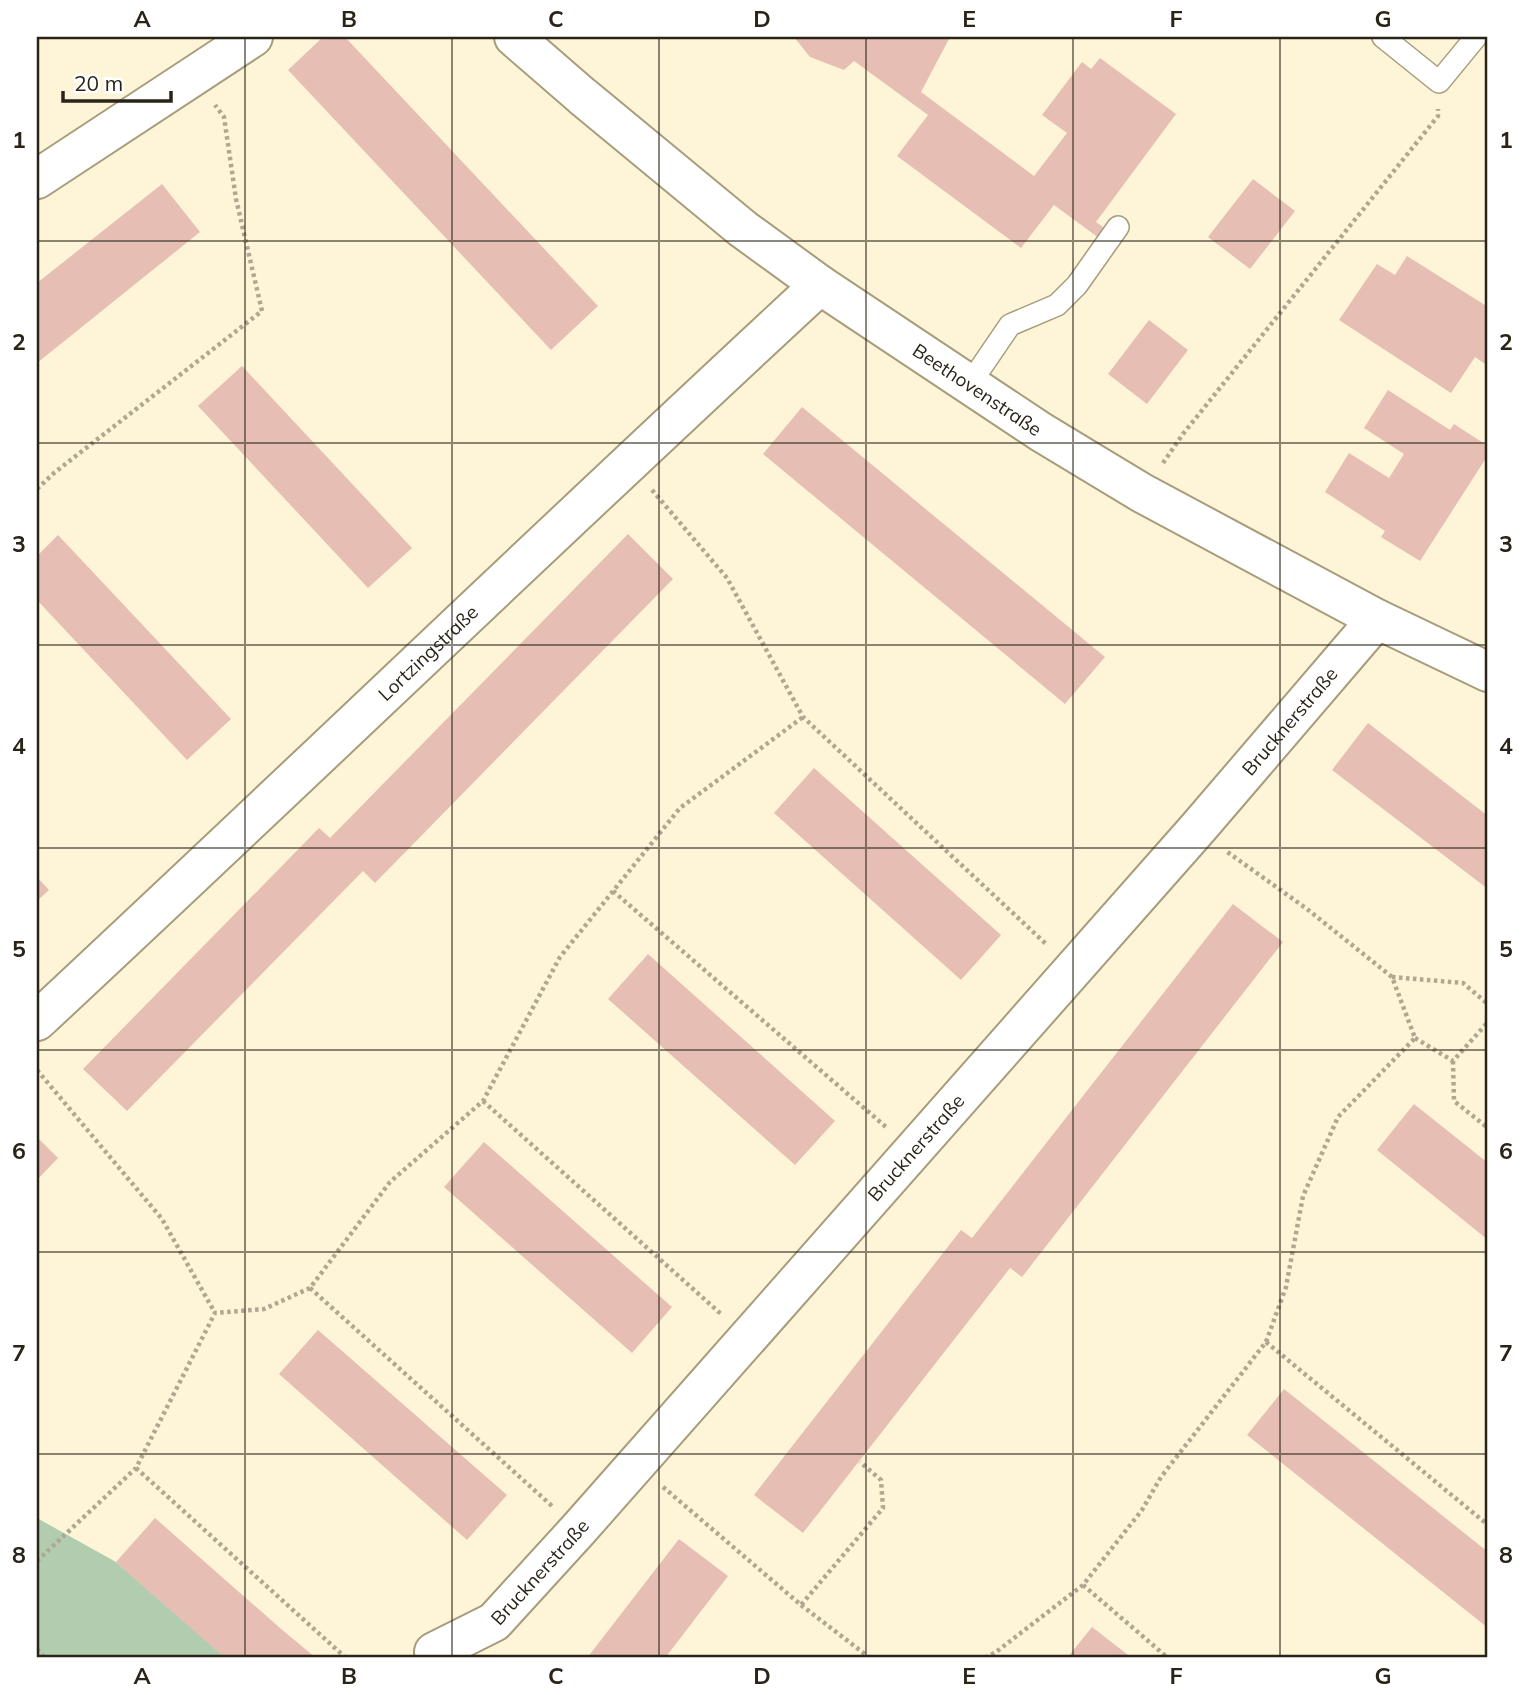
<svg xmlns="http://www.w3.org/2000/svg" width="1525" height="1695" viewBox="0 0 1525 1695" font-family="Mulish,sans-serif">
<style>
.green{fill:#b1ccaf}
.building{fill:#e6beb4}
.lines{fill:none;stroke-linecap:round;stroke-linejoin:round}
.lane-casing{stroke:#a79c7b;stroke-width:24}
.street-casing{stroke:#a79c7b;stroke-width:42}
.path{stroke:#afa790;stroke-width:4.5;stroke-dasharray:3.5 3.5;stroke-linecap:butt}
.lane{stroke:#fff;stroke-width:21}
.street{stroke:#fff;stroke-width:38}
.grid{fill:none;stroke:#292417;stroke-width:2;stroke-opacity:0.55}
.labels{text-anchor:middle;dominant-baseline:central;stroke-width:6;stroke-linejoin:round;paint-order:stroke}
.street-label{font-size:19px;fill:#292417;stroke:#fff}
.neatline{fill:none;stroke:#292417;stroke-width:2.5}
.grid-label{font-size:23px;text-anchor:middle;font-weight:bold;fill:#292417}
</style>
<rect width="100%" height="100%" fill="#fef5d8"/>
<polygon class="green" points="37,1518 116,1562 226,1658 37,1658"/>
<g class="building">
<polygon points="323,37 345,37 598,306 551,350 288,70"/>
<polygon points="794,37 950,37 921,92 1034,176 1067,133 1042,115 1082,62 1091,69 1100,58 1176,114 1096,222 1110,232 1103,241 1054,205 1021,248 897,156 928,115 854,61 844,70 810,57"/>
<polygon points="1253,179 1295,211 1250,269 1208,237"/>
<polygon points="162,184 200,232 37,363 37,283"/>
<polygon points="1407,256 1488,307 1488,366 1475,357 1451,393 1339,320 1377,264 1395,275"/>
<polygon points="1149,320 1188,350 1147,404 1108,374"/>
<polygon points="242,366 412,548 368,588 198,406"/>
<polygon points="1388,390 1450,430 1454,424 1488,446 1488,455 1420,561 1381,537 1385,531 1325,492 1349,453 1389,478 1404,454 1364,428"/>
<polygon points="802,407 1105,657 1065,704 763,454"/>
<polygon points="628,534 673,579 375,883 363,871 127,1111 83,1069 319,828 330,838"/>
<polygon points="58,535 231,719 187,760 37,600 37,556"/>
<polygon points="1368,723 1488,816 1488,889 1332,770"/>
<polygon points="814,768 1001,935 961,980 774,813"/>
<polygon points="37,877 49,890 37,901"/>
<polygon points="1233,904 1283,942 1022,1277 1010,1268 803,1533 754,1495 961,1230 972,1238"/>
<polygon points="648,954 835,1121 795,1165 608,999"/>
<polygon points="1414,1104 1488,1163 1488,1240 1377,1150"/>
<polygon points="37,1137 58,1158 37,1180"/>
<polygon points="484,1142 672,1307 632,1353 444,1187"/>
<polygon points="318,1330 507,1495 467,1540 279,1374"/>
<polygon points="1284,1389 1488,1552 1488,1628 1247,1435"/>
<polygon points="155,1518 280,1628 316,1658 225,1658 116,1562"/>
<polygon points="679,1539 728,1576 665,1658 587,1658"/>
<polygon points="1092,1627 1132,1658 1067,1658"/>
</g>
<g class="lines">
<g class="lane-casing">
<g id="lane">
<polyline points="1383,37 1439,82 1476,37"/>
<polyline points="969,385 1010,325 1057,305 1077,285 1118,227"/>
</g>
</g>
<g class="street-casing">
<g id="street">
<path id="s1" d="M514 37 582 96 743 229 820 285 1041 432 1142 493 1377 619 1488 672"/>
<polyline points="37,179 253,37"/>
<path id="s2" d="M37 1021C299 777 557 528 820 285"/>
<path id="s3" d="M434 1652 494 1622 578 1530 1198 828 1377 619"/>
</g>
</g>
<g class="path">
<polyline points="1163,463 1183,434 1438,116 1438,109"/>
<polyline points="37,489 54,473 262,311 236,199 224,117 215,105"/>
<polyline points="652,490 727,578 803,717 1046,944"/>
<polyline points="613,891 886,1127"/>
<polyline points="1392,977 1463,983 1488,1004"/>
<polyline points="1415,1038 1453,1061 1488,1022"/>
<polyline points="1453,1061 1454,1101 1488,1128"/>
<polyline points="37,1070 162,1219 215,1313"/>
<polyline points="483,1101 721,1314"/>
<polyline points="310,1288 552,1506"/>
<polyline points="1266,1342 1488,1525"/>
<polyline points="136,1468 346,1658"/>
<polyline points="663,1487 801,1605 883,1508 881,1480 860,1462"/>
<polyline points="37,1561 136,1468 215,1313 264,1309 310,1288 390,1182 483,1101 560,957 680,808 803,717"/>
<polyline points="1083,1585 1168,1658"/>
<polyline points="801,1605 870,1658"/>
<polyline points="37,1649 45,1658"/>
<polyline points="985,1658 996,1652 1083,1585 1142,1510 1161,1477 1266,1342 1286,1287 1303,1196 1338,1117 1415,1038 1392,977 1307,909 1226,851"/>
</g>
<use href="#lane" class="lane"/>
<use href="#street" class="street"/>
</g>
<path class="grid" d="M245 37V1658M452 37V1658M659 37V1658M866 37V1658M1073 37V1658M1280 37V1658M37 241H1488M37 443H1488M37 645H1488M37 848H1488M37 1050H1488M37 1252H1488M37 1454H1488"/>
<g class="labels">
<g class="street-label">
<text stroke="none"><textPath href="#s1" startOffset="583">Beethovenstraße</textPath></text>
<text stroke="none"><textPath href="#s2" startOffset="537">Lortzingstraße</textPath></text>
<text stroke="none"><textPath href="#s3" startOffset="1269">Brucknerstraße</textPath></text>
<text stroke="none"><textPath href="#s3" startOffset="702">Brucknerstraße</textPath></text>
<text stroke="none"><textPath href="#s3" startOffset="135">Brucknerstraße</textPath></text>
</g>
</g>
<rect width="1525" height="1695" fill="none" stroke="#ffffff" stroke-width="77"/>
<path d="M63 91v10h108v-10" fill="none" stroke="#292417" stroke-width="3.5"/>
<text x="74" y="91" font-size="21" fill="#292417" stroke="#ffffff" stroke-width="5" paint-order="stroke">20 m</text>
<rect x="38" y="38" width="1448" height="1618" class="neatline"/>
<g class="grid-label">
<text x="142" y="27">A</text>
<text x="349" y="27">B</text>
<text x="556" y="27">C</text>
<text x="762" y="27">D</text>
<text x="969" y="27">E</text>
<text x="1176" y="27">F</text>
<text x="1383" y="27">G</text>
<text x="19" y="148">1</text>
<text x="1506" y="148">1</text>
<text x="19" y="350">2</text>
<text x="1506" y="350">2</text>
<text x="19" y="552">3</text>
<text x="1506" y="552">3</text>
<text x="19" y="754">4</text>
<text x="1506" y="754">4</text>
<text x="19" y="957">5</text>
<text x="1506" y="957">5</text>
<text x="19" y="1159">6</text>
<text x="1506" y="1159">6</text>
<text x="19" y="1361">7</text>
<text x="1506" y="1361">7</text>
<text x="19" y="1563">8</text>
<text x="1506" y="1563">8</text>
<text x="142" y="1684">A</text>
<text x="349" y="1684">B</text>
<text x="556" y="1684">C</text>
<text x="762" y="1684">D</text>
<text x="969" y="1684">E</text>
<text x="1176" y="1684">F</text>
<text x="1383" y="1684">G</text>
</g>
</svg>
